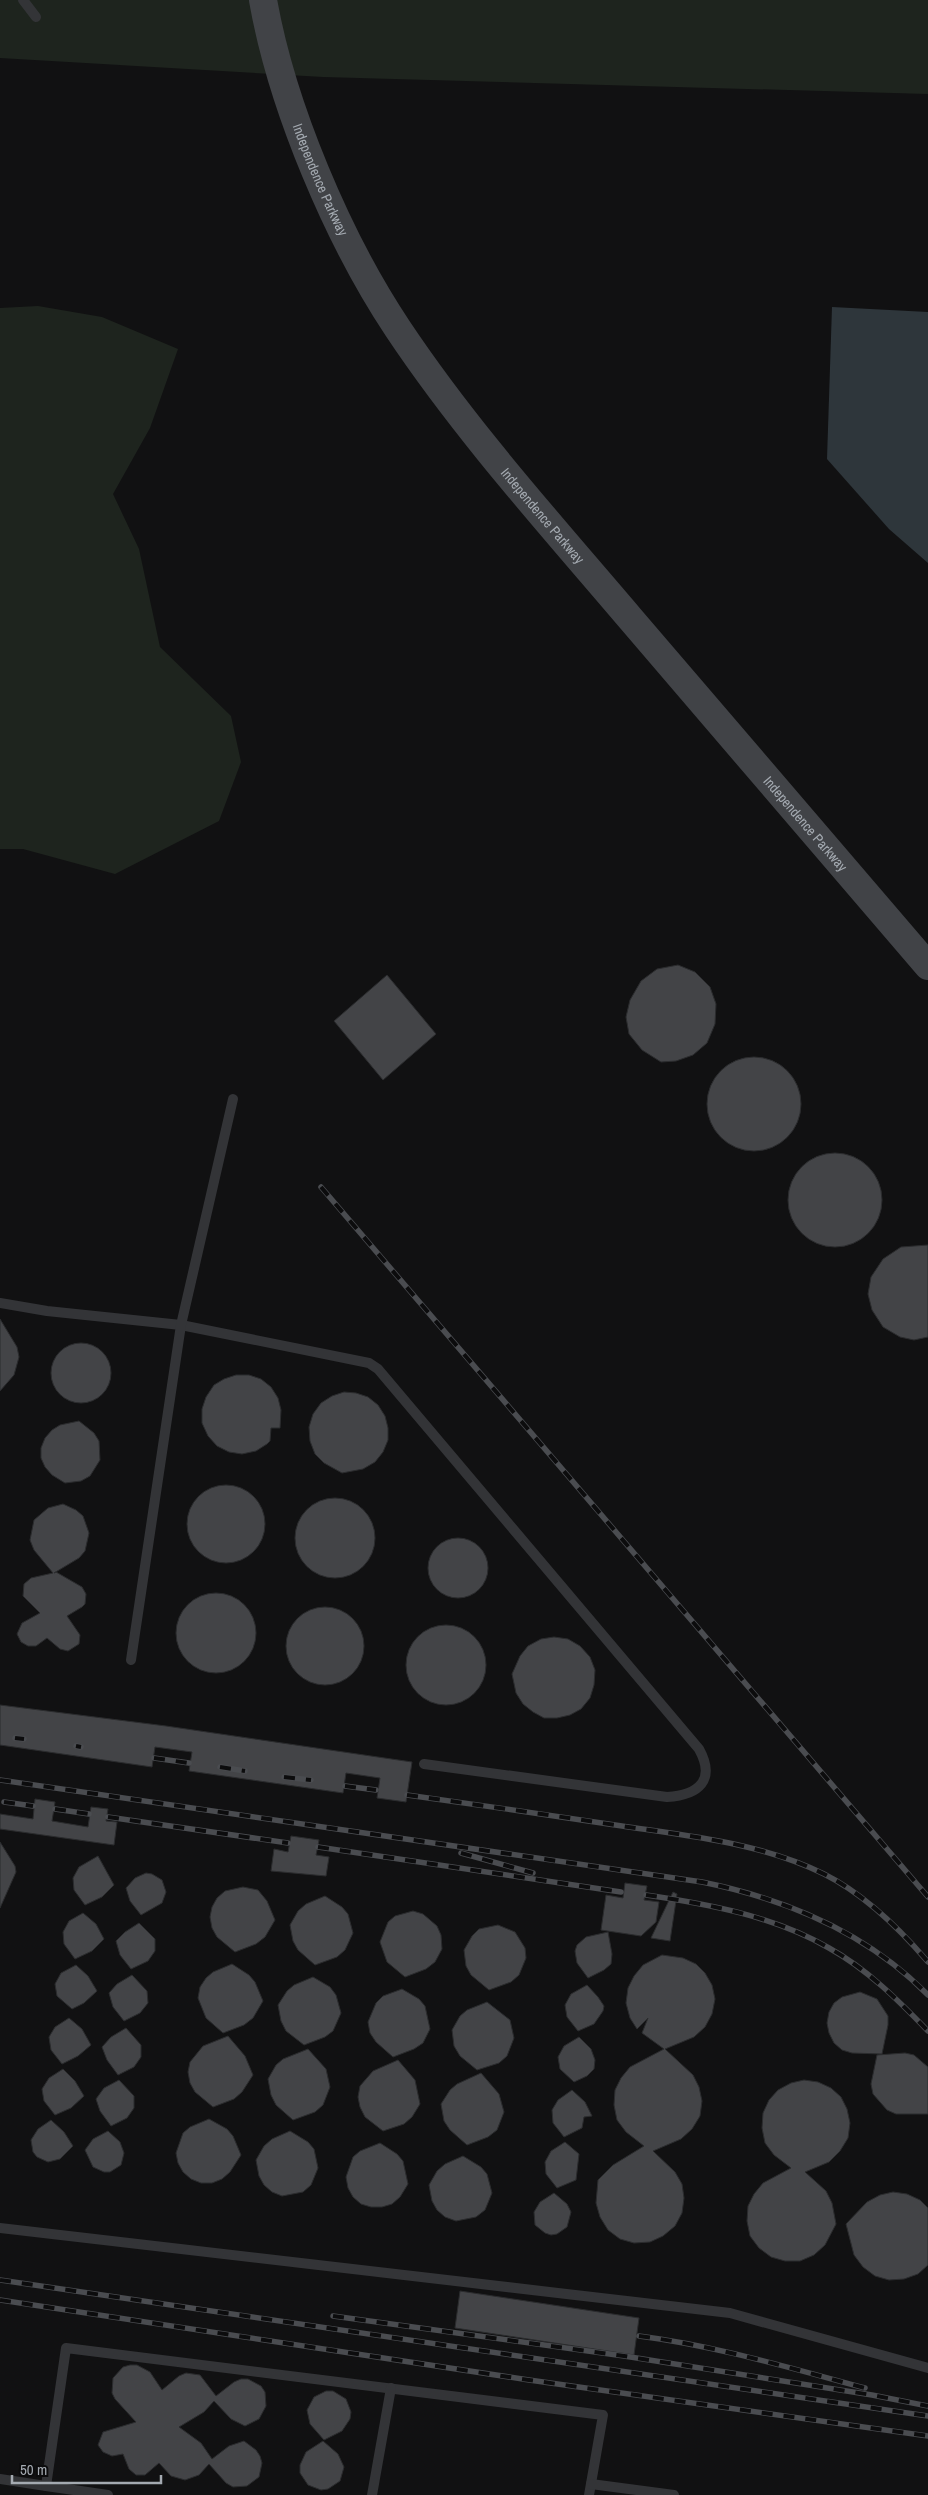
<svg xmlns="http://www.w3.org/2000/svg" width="928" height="2495" viewBox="0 0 928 2495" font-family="'Archivo Narrow',sans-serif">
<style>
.green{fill:#1e241e}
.water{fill:#2e363b}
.building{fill:#434447;stroke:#2b2c2e}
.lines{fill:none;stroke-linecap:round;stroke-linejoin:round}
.service{stroke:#333437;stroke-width:10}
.secondary{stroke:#414347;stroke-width:28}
.rail-casing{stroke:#4a4c50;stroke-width:5.5}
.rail{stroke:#0c0c0d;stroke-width:4;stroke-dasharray:11;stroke-linecap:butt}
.labels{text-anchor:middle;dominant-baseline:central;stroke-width:4.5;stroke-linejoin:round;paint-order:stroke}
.street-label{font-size:14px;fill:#a4aab1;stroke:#0c0c0d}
</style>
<rect width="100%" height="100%" fill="#111112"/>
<g class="green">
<polygon points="0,0 928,0 928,94 323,77 0,58"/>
<polygon points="38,306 102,317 178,349 150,428 113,494 139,549 160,647 231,716 241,762 219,821 115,874 23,849 0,849 0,308"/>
</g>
<polygon class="water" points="832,307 928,312 928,563 889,529 827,459"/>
<g class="building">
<polygon points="678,965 695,972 710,987 716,1004 715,1024 707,1043 693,1055 676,1061 661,1062 642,1050 629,1034 626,1017 630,1000 641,981 657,969"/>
<polygon points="387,975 436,1034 383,1080 334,1021"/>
<circle cx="754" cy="1104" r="47"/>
<circle cx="835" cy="1200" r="47"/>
<polygon points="928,1245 928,1337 914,1340 900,1337 883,1327 872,1310 868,1294 871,1277 883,1259 901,1247"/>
<polygon points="0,1319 17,1347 19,1357 14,1375 0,1391"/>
<circle cx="81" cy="1373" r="30"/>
<polygon points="236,1375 249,1375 261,1379 271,1387 278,1398 281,1410 280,1428 271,1428 270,1441 267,1444 256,1451 242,1454 229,1452 217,1446 208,1436 202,1423 202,1409 206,1397 214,1385 224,1379"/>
<polygon points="344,1392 356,1393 368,1397 378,1405 385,1416 388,1428 388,1440 383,1452 375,1462 363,1469 342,1473 324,1463 315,1454 310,1441 309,1427 313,1414 321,1403 332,1396"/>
<polygon points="79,1421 94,1433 99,1441 100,1460 90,1476 81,1481 65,1483 52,1475 45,1467 41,1458 41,1448 45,1438 52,1430 60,1425"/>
<circle cx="226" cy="1524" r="39"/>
<circle cx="335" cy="1538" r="40"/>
<polygon points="63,1504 76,1510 83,1516 89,1533 85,1551 79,1558 54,1573 56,1572 82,1587 86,1594 85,1604 82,1607 67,1616 80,1635 79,1644 68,1651 60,1649 47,1638 36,1646 28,1646 21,1642 17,1634 22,1623 40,1613 23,1596 24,1584 31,1578 53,1573 34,1550 30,1540 34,1520 48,1508"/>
<circle cx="458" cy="1568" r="30"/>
<circle cx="216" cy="1633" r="40"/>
<circle cx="325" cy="1646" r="39"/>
<circle cx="446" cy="1665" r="40"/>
<polygon points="554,1637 568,1639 580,1646 590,1657 595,1670 594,1685 590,1698 581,1709 570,1715 557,1718 544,1718 533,1712 523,1704 516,1693 512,1674 520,1656 528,1646 541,1639"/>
<polygon points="0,1705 166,1726 412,1762 406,1802 377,1798 380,1778 346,1773 343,1793 189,1771 192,1752 155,1747 152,1767 0,1745"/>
<polygon points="35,1799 55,1802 52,1821 88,1827 91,1807 108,1809 106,1821 117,1822 114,1845 0,1829 0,1814 33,1819"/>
<polygon points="291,1836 319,1840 316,1855 329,1857 326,1876 271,1871 274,1849 288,1852"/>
<polygon points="0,1842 15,1866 16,1872 0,1908"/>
<polygon points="98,1856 114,1885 102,1897 85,1905 74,1890 73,1878 79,1867"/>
<polygon points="146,1873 152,1874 162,1880 166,1892 162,1903 141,1915 130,1901 126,1888 135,1878"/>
<polygon points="625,1883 647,1886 644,1900 659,1902 656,1922 641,1936 601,1930 606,1895 623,1898"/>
<polygon points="243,1887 258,1890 267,1901 275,1920 265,1937 256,1944 235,1952 217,1937 212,1928 210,1917 212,1907 217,1898 225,1891"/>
<polygon points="673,1892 677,1894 670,1941 651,1938"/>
<polygon points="325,1896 342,1907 348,1914 353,1933 345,1950 337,1957 315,1965 298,1950 293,1941 290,1925 298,1911 306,1904"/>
<polygon points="413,1911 423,1914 437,1926 441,1935 442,1949 435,1962 426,1969 405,1977 387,1962 380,1942 388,1922 395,1916"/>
<polygon points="83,1913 96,1924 104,1939 92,1951 75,1959 64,1944 63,1932 69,1921"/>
<polygon points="139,1923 155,1939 155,1951 148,1961 131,1969 120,1955 116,1941 125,1932"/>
<polygon points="498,1925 515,1932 525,1948 526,1958 519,1975 511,1982 489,1990 471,1975 466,1966 464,1950 472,1936 479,1929"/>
<polygon points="608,1932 612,1954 611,1964 604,1970 588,1978 577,1963 575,1951 577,1945 586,1937"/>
<polygon points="662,1955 683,1958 696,1964 705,1973 712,1985 715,1999 712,2014 705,2027 694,2037 665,2049 693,2075 699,2087 702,2101 700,2116 692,2129 681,2139 653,2151 675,2172 682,2184 684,2198 682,2213 675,2226 663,2236 650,2242 634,2243 620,2239 608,2230 600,2217 596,2203 598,2180 613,2165 644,2146 626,2132 617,2120 614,2105 615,2090 621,2078 630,2067 664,2049 642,2033 648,2018 637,2029 630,2018 626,2003 628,1988 634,1976 643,1965"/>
<polygon points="232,1964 249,1975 255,1982 263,2001 253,2018 244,2025 223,2033 206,2018 198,1998 200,1987 206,1978 213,1972"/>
<polygon points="76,1965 88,1976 97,1991 84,2003 72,2009 57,1996 55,1984 61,1973"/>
<polygon points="132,1975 147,1991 148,2003 140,2013 124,2021 113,2007 109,1993 117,1984"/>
<polygon points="313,1977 330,1987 336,1995 341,2013 333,2031 325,2037 304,2045 286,2031 281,2021 278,2005 287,1991 294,1985"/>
<polygon points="587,1985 598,1997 604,2006 603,2011 594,2024 578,2031 567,2017 565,2005 571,1994"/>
<polygon points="402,1989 419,1999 425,2006 430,2029 423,2043 414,2049 393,2057 376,2042 370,2033 368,2022 376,2003 383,1996"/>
<polygon points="860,1992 877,1999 888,2016 888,2025 882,2054 852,2053 842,2050 834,2043 829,2033 827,2023 829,2012 834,2003 842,1997"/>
<polygon points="487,2002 510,2020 514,2038 507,2056 499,2063 477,2070 460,2056 454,2046 452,2030 460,2016 467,2010"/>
<polygon points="69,2018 82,2029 91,2045 78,2056 62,2064 51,2050 49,2037 55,2027"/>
<polygon points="126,2028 141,2045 141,2057 134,2067 118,2075 107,2060 102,2047 111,2037"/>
<polygon points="228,2036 245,2056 253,2075 242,2092 234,2099 213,2107 195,2092 190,2083 188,2072 190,2062 203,2046"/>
<polygon points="579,2037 591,2049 595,2060 594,2069 587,2076 574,2082 560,2069 558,2057 564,2046"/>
<polygon points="308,2049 326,2069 330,2087 323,2105 315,2112 293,2120 276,2105 271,2095 268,2079 276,2065 283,2059"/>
<polygon points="905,2053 914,2055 928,2067 928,2114 896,2114 887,2110 873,2094 871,2084 877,2055"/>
<polygon points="398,2060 415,2080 420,2104 412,2117 404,2124 383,2131 365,2117 360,2107 358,2097 360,2086 373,2071"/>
<polygon points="63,2069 75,2081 84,2096 71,2108 55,2115 44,2101 42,2089 49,2078"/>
<polygon points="481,2073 499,2094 504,2112 497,2130 488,2137 467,2145 450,2130 444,2121 441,2104 450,2090 457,2084"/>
<polygon points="119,2080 134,2096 134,2108 127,2118 111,2126 100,2111 96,2099 104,2088"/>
<polygon points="804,2080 818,2082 831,2088 841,2097 847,2109 850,2123 848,2138 840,2151 829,2162 805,2172 826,2191 832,2203 836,2224 825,2245 814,2255 800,2261 785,2261 771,2257 759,2248 750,2236 747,2221 748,2206 754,2194 763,2183 791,2168 774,2155 765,2143 762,2128 763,2113 769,2100 778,2090 791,2083"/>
<polygon points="572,2090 585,2102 592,2116 584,2117 582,2128 564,2137 553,2123 552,2110 558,2100"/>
<polygon points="209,2119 227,2129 233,2136 241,2155 230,2172 222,2179 212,2183 201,2183 191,2179 183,2172 178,2163 176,2153 183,2133 190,2127"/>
<polygon points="51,2120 64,2132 73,2146 60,2159 48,2162 37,2157 33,2152 31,2140 38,2129"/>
<polygon points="108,2131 120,2142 124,2153 121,2165 110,2172 104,2172 93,2167 85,2150 93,2139"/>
<polygon points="290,2131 308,2142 314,2149 318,2168 311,2185 303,2192 282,2196 272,2192 264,2185 259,2176 256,2160 264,2146 272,2139"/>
<polygon points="565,2142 579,2154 576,2180 557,2188 546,2174 545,2162 551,2151"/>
<polygon points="380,2143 397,2154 403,2161 408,2184 400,2197 392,2204 382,2207 371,2207 361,2204 353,2197 348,2188 346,2177 353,2157 360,2151"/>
<polygon points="463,2156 481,2167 487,2174 492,2193 485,2210 476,2217 456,2221 445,2217 437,2210 432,2201 429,2185 437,2171 445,2164"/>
<polygon points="893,2192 907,2194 920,2200 928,2208 928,2265 918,2274 904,2279 889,2280 875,2276 863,2267 854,2255 846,2224 867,2202 880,2195"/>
<polygon points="554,2193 567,2204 571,2212 567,2227 557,2234 551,2235 545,2233 535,2225 534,2212 540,2202"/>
<polygon points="460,2291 639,2318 634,2355 455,2328"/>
<polygon points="130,2365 137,2365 150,2372 162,2390 179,2376 186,2373 200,2375 216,2396 234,2382 241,2379 248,2379 261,2386 265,2392 266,2406 259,2419 245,2426 231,2419 214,2401 204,2412 179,2427 201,2443 212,2459 229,2446 244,2441 256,2450 260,2456 262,2463 259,2477 247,2486 233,2487 226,2483 209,2464 199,2475 185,2480 171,2476 159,2463 145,2475 136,2475 129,2469 123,2454 112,2456 103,2452 98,2445 103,2432 136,2422 115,2399 112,2393 113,2378 123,2367"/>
<polygon points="326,2391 333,2391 346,2399 351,2412 350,2419 342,2431 324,2440 310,2424 307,2410 314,2397"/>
<polygon points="323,2441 338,2454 344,2467 340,2481 328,2489 321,2490 308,2485 300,2473 300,2465 306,2452"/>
</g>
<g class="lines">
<g class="service">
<polyline points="23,0 36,17"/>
<path d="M0 1303 47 1311 181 1325 369 1363 378 1369 699 1749C716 1780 699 1795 667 1797L424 1764"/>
<polyline points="131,1660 181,1325 233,1099"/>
<polyline points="0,2228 730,2313 928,2368"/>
<polyline points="0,2479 46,2486 66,2348 603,2415 589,2495"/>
<polyline points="591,2484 674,2495"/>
<polyline points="46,2486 108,2495"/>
<polyline points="372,2495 391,2388"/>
</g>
<path class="secondary" id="s1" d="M263 0C282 107 338 239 398 329 466 431 550 524 629 617 728 734 828 850 928 966"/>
<g class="rail-casing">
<g id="rail">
<polyline points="321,1187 928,1897"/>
<polyline points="15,1738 24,1739"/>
<polyline points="76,1746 81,1747"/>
<polyline points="154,1758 189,1763"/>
<polyline points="220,1767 245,1771"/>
<polyline points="284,1777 311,1780"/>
<path d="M0 1780 702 1882C786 1899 867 1933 928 1995"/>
<polyline points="345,1786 376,1790"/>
<path d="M407 1795C479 1805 550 1815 622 1826 690 1836 761 1843 824 1874 864 1894 899 1928 928 1962"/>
<polyline points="4,1802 33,1806"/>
<polyline points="55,1809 89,1814"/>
<polyline points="108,1817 288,1843"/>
<polyline points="318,1847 621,1892"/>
<polyline points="461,1853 533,1873"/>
<path d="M646 1895C708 1904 774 1916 829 1948 867 1969 898 2000 928 2031"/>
<polyline points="0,2280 928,2416"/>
<polyline points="0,2300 529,2380 928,2436"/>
<polyline points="333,2316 624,2356 872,2395 928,2406"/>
<path d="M639 2336C717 2346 790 2368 865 2388"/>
</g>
</g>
<use href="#rail" class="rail"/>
</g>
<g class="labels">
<g class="street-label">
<text stroke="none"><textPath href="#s1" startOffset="189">Independence Parkway</textPath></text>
<text stroke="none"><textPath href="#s1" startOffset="594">Independence Parkway</textPath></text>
<text stroke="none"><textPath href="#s1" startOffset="999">Independence Parkway</textPath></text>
</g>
</g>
<path d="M12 2475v8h149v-8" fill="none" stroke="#a4aab1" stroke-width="2.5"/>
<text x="20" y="2475" font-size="15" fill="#a4aab1" stroke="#0c0c0d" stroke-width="4" paint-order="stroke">50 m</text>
</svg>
